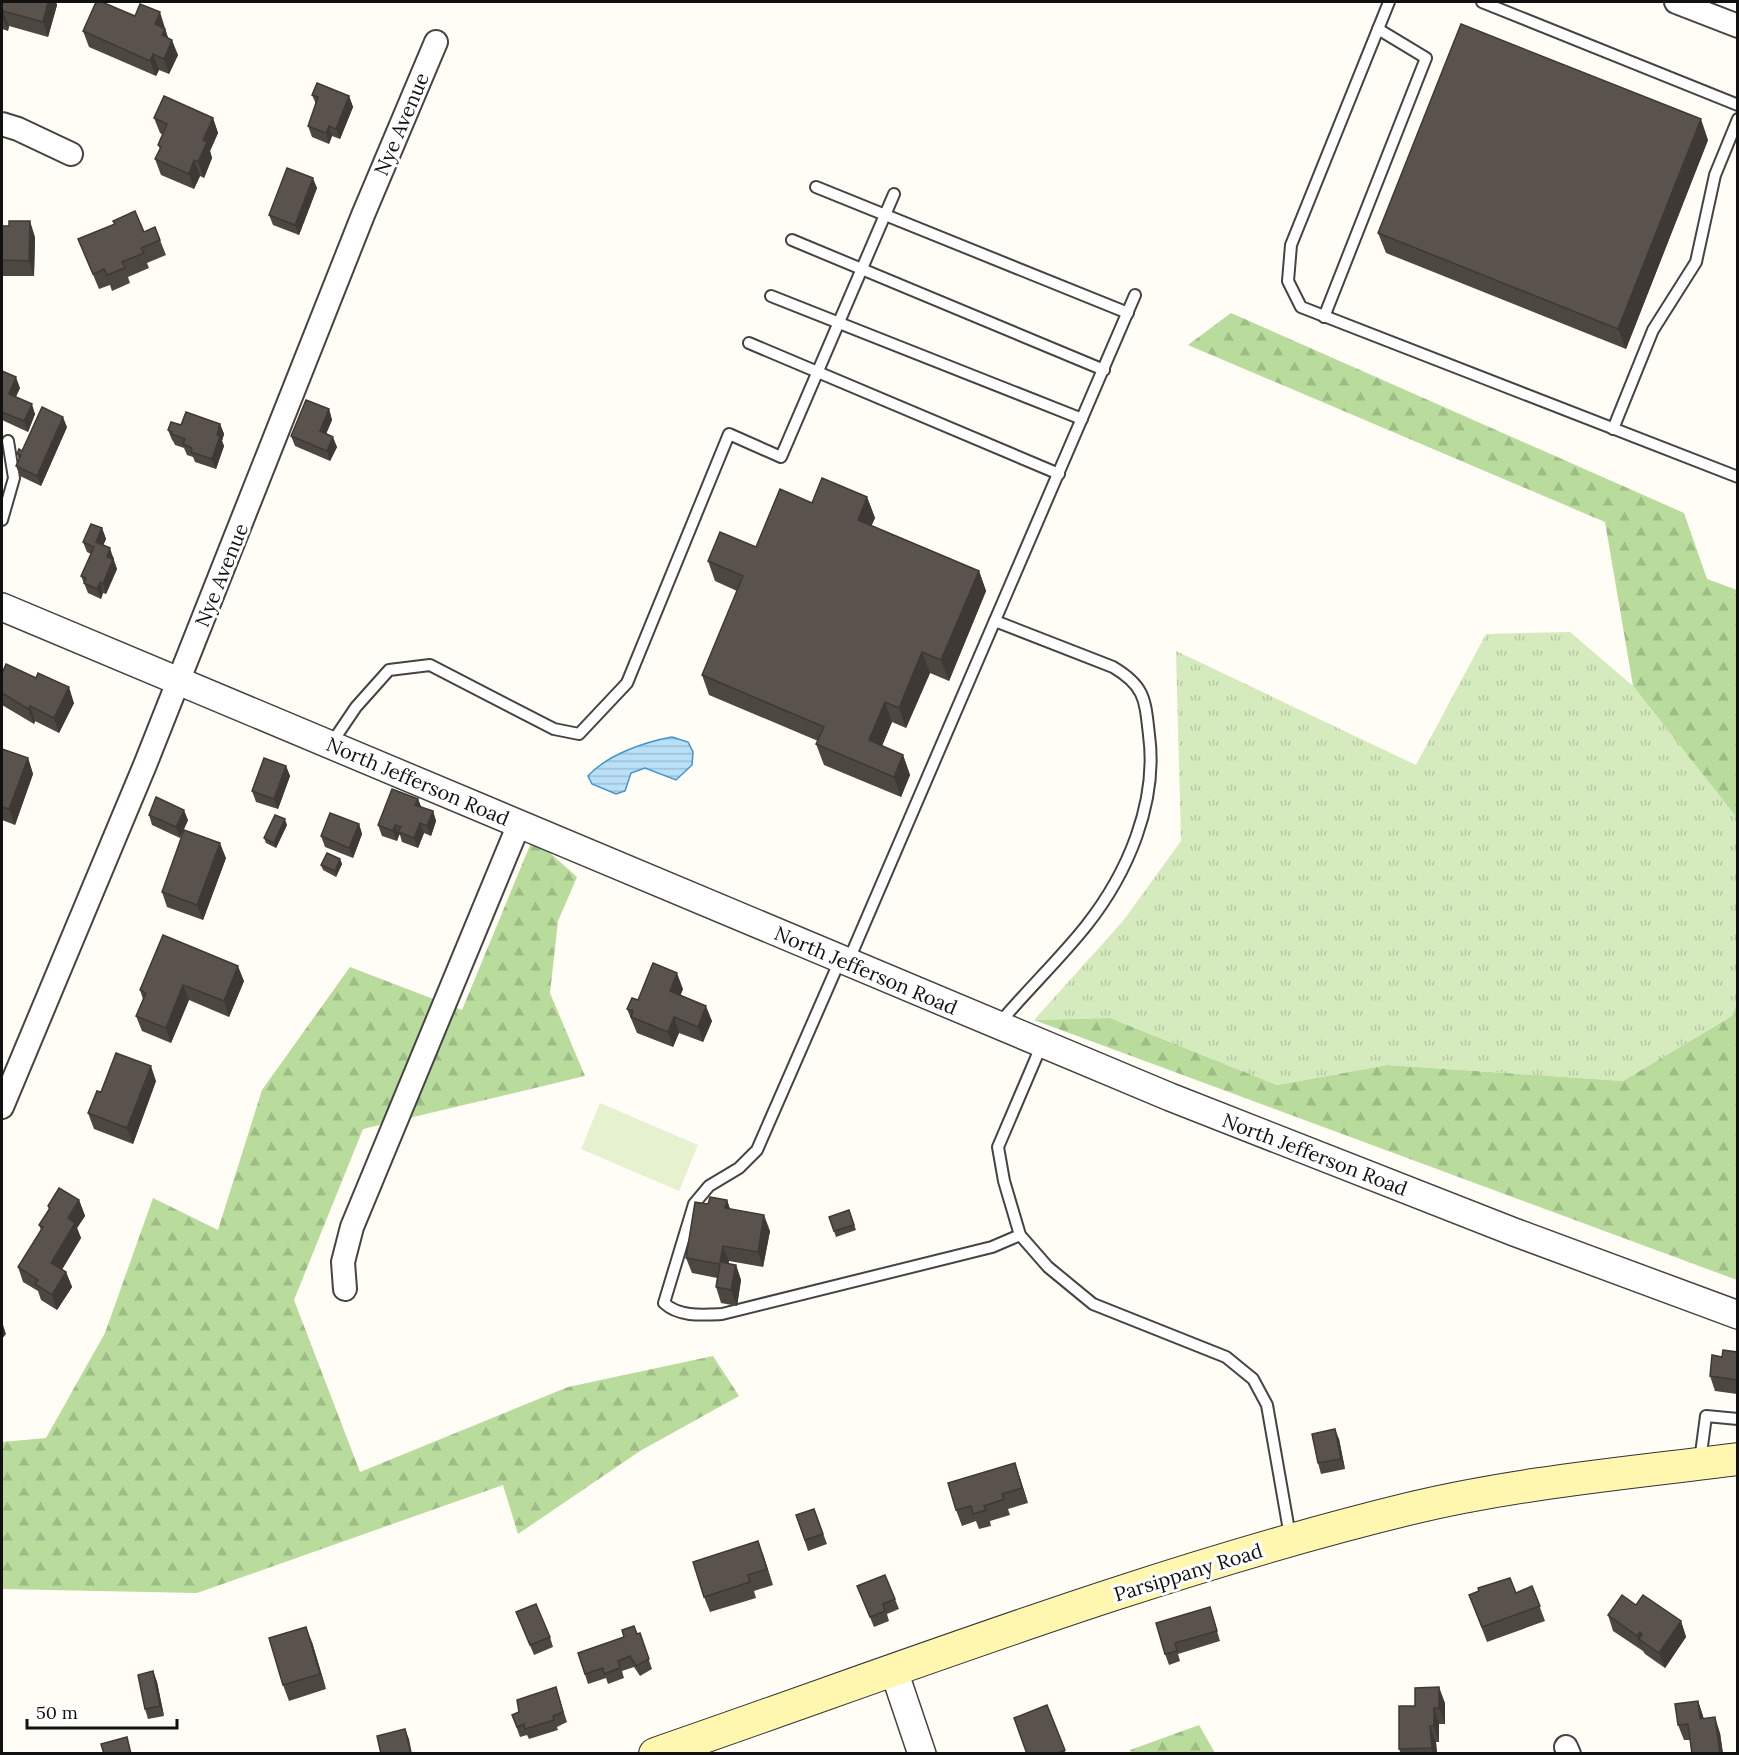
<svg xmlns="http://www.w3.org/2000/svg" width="1739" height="1755" viewBox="0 0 1739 1755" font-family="Lora,serif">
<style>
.grass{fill:url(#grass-tufts)}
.forest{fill:url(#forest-firs)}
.pitch{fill:#e6f2cf}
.water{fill:url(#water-rules);stroke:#3f96cf;stroke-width:1.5}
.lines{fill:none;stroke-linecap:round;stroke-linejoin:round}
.service-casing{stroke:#444;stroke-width:14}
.minor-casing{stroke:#444;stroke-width:26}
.tertiary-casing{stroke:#444;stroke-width:30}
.secondary-casing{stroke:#333;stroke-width:34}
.service{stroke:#fff;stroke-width:10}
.minor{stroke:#fff;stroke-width:22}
.tertiary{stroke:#fff;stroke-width:27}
.secondary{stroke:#fff6b0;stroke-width:32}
.wall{fill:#4d4742}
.shaded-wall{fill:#3f3936}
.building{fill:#5a524d;stroke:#3f3936;stroke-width:1.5}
.labels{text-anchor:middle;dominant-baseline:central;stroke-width:6;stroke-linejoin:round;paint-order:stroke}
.street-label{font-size:20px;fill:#111;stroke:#fff}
</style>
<defs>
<pattern id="grass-tufts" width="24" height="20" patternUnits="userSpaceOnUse" patternTransform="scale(1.5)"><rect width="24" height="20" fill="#d5ebbd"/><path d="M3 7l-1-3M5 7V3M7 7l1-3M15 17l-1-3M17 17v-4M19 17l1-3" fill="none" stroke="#b6c8a1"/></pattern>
<pattern id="forest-firs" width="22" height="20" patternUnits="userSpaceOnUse" patternTransform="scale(1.5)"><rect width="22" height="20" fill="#b9dc9c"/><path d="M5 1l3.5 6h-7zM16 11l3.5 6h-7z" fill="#9ebc85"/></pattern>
<pattern id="water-rules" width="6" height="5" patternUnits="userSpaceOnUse" patternTransform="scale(1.5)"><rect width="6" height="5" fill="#b9e0f7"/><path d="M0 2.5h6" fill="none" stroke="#9ebfd3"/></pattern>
</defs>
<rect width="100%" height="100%" fill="#fffdf5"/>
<polygon class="grass" points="1570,632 1633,686 1737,818 1737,1003 1732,1016 1623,1081 1388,1065 1277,1085 1110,1018 1034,1020 1123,921 1181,841 1176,651 1416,765 1486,634"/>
<g class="forest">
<polygon points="1231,313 1684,513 1707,579 1737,590 1737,818 1633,686 1605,522 1188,345"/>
<polygon points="533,838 577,877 558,921 550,993 585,1076 363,1129 294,1300 360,1472 568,1387 713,1356 739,1396 640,1451 518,1534 503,1485 197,1593 2,1589 2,1442 46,1438 105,1333 153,1198 218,1230 262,1090 350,967 462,1010"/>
<polygon points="1737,1003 1737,1280 1034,1020 1110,1018 1277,1085 1388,1065 1623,1081 1732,1016"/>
<polygon points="1199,1725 1215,1753 1131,1753 1130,1750"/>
</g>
<polygon class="pitch" points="600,1103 698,1145 679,1191 581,1149"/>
<path class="water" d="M672 737 688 742 693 752 692 765 676 780 645 768 631 773 625 791 616 794 592 784 588 776C607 755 644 742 672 737Z"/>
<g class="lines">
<g class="service-casing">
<g id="service">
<polyline points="1389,2 1291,245 1288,281 1301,307 1738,477"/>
<polyline points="1482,2 1738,105"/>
<polyline points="816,187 1128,313"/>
<polyline points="792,240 1104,370"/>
<polyline points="771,296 1082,419"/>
<polyline points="1324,317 1426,58 1378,29"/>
<polyline points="749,343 1059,474"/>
<polyline points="1613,429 1653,330 1696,262 1715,175 1738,119"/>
<polyline points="2,520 14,478 8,441"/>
<path d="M995 621 1113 667C1145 686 1145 699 1149 735 1158 802 1128 873 1086 926 1059 960 1026 991 998 1025"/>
<polyline points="331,744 356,707 389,670 430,665 554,729 579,734 627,683 729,434 781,457 894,194"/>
<path d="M840 960 757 1150 739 1168 709 1186 694 1204 664 1303C679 1317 702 1315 722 1314L992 1247 1020 1235"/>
<polyline points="848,962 1135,295"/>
<polyline points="1042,1044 998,1147 1004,1181 1020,1235 1048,1267 1093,1304 1226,1357 1253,1379 1267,1405 1290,1536"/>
<polyline points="1700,1461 1706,1416 1738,1419"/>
</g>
</g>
<g class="minor-casing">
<g id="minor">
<polyline points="1676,2 1738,26"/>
<polyline points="2,124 18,129 71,154"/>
<polyline points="2,1107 145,765 363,215 436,42"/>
<polyline points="345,1289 343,1262 352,1227 519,824"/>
<polyline points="1566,1747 1569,1754"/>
</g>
</g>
<g class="tertiary-casing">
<g id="tertiary">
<polyline points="2,607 1170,1097 1514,1232 1738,1315"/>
<polyline points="894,1671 922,1754"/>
</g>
</g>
<g class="secondary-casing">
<path id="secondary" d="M655 1754C904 1668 1151 1572 1408 1509 1515 1483 1628 1473 1738 1459"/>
</g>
<use href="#service" class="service"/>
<use href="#minor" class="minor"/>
<use href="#tertiary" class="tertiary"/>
<use href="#secondary" class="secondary"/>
</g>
<g class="wall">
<polygon points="2,2 56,2 57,5 48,37 9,26 8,31 2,29"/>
<polygon points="135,16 165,28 165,29 168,38 178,55 169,74 159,70 156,76 89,47 83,31"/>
<polygon points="312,95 349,96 353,107 340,139 332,136 329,144 312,137 308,126 316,104"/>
<polygon points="154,118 213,118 218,133 210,151 212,158 204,178 200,176 194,189 161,175 155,159 160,149 158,145 163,135 160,133"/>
<polygon points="1708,140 1626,349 1386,253 1378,233"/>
<polygon points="317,188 299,235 273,225 269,215"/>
<polygon points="2,226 35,237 34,276 2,276"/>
<polygon points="144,232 160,240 166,255 147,263 149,268 128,277 130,283 112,291 110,285 99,289 78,239"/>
<polygon points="2,371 20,388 16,397 35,414 28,432 2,420"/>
<polygon points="329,409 332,420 326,434 337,447 330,461 295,446 291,436"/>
<polygon points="220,424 224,434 222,441 224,446 216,469 195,462 193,457 187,455 184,448 175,445 173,441 172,440 168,430 181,425"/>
<polygon points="67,427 41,486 20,476 16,466 19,460 17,454"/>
<polygon points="867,497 875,518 871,526 979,571 986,591 949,681 930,673 906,728 892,722 882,746 903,755 910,775 901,797 824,765 816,744 818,741 709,695 702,675 737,591 715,581 708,561 756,547 812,503"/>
<polygon points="102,528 106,539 103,545 114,558 113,560 117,569 106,594 103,593 101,599 88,593 81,576 91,554 87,552 83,542"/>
<polygon points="2,674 36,678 74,703 59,733 35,721 34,724 2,705"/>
<polygon points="2,749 28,758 33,774 15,825 2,820"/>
<polygon points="286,766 290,776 278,809 256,802 252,791"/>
<polygon points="418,799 421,807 433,811 436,821 431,836 424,833 418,848 402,842 400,835 399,835 397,841 382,836 378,825"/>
<polygon points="149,815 188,820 180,838 152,825"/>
<polygon points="359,824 362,834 353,858 325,847 321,836"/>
<polygon points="287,825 276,848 266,843 264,838"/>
<polygon points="226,858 203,920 167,907 162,892"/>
<polygon points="340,859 342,864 336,877 323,870 321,865"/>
<polygon points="163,935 244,981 229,1017 189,1000 171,1043 142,1031 136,1016 143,999 140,990"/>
<polygon points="683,989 680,995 712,1021 703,1042 679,1033 673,1047 637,1033 627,1009 638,1000"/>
<polygon points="156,1081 133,1144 94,1129 88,1113 101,1092"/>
<polygon points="79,1200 85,1216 77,1228 81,1238 62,1269 66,1272 72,1287 57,1310 41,1300 38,1291 23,1282 18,1267 41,1230 39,1225 49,1210 48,1206"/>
<polygon points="727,1200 730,1209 770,1231 763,1267 729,1261 728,1264 736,1265 741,1280 737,1306 721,1303 716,1287 717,1278 692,1273 686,1258 708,1204"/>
<polygon points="849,1210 856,1230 836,1237 829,1217"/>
<polygon points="1737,1352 1737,1394 1715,1391 1710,1376 1722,1357"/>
<polygon points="1339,1439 1345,1469 1321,1474 1318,1463"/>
<polygon points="1020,1478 1028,1503 1008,1509 1010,1515 990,1521 991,1526 979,1529 976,1521 962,1526 956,1510"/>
<polygon points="814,1509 827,1544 808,1551 796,1515"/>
<polygon points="758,1541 773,1585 754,1591 756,1598 710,1612 704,1597"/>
<polygon points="857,1586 895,1599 899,1609 887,1614 889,1621 874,1627"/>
<polygon points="1532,1586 1545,1621 1487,1642 1469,1595 1516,1593"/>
<polygon points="1636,1605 1681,1621 1686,1637 1665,1668 1645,1654 1643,1651 1613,1631 1608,1615"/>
<polygon points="1210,1607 1220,1641 1178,1654 1180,1661 1169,1665 1165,1654"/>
<polygon points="516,1612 550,1637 553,1647 534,1655"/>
<polygon points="640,1633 652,1669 640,1676 634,1667 622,1671 624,1678 608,1684 606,1678 588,1684 578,1653"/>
<polygon points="312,1642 326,1689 289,1701 283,1685"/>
<polygon points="153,1671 157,1682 164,1716 148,1719 145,1709"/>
<polygon points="559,1697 567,1722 557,1727 558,1730 529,1739 527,1735 520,1737 512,1715"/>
<polygon points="1698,1701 1704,1719 1720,1733 1723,1754 1692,1754 1690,1740 1684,1740 1678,1725"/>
<polygon points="1445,1703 1445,1724 1439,1724 1439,1742 1436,1742 1437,1754 1401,1754 1399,1749 1415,1706"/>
<polygon points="1047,1705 1066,1754 1027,1754"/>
</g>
<g class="shaded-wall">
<polygon points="48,2 56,2 57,5 48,37 43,22"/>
<polygon points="3,11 9,26 8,31 2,16"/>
<polygon points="160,12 170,44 172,40 178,55 169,74 164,59 155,24"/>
<polygon points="153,54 159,70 156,76 150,61"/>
<polygon points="349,96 353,107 340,139 336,129"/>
<polygon points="213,118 218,133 210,151 212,158 204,178 198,162 203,140"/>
<polygon points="1701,119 1708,140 1626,349 1618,329"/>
<polygon points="329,126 332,136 329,144 326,133"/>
<polygon points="194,160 200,176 194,189 189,174"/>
<polygon points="313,178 317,188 299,235 295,225"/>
<polygon points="30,221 35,237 34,276 29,261"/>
<polygon points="16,377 20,388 12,404 9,394"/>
<polygon points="32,404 35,414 28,432 24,421"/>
<polygon points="329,409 332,420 323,441 320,431"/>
<polygon points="63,417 67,427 41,486 37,476"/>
<polygon points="220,424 224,434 222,441 224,446 216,469 212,459 217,435"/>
<polygon points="333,437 337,447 330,461 327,451"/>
<polygon points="867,497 875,518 865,540 858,520"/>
<polygon points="102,528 106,539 100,552 96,542"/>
<polygon points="110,548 117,569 106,594 103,584 107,557"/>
<polygon points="979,571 986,591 949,681 941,660"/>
<polygon points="100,582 103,593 101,599 97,589"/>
<polygon points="922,652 930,673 906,728 899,708"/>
<polygon points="69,687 74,703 59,733 54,718"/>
<polygon points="885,702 892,722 876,760 869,740"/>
<polygon points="30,706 35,721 34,724 28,709"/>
<polygon points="903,755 910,775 901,797 894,777"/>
<polygon points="28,758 33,774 15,825 9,809"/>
<polygon points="286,766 290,776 278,809 274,799"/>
<polygon points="418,799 422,809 415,805"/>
<polygon points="184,810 188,820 180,838 176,827"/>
<polygon points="433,811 436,821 431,836 427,826"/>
<polygon points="285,819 287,825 276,848 274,843"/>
<polygon points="420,823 424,833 418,848 414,838"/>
<polygon points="359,824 362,834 353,858 349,848"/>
<polygon points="395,825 399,835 397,841 393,831"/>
<polygon points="220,843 226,858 203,920 197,905"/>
<polygon points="340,859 342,864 336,877 335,871"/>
<polygon points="238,966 244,981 229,1017 224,1001"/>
<polygon points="677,973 683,989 676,1007 670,991"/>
<polygon points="183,985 189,1000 171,1043 166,1028"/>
<polygon points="706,1006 712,1021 703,1042 698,1027"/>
<polygon points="674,1017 679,1033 673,1047 668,1032"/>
<polygon points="151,1066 156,1081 133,1144 127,1128"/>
<polygon points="79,1200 85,1216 77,1228 81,1238 57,1278 51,1263 68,1218"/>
<polygon points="727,1200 732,1215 725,1208"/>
<polygon points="764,1215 770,1231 763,1267 758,1252"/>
<polygon points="723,1246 729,1261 726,1277 720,1262"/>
<polygon points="736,1265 741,1280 737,1306 731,1290"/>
<polygon points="66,1272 72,1287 57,1310 52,1295"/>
<polygon points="2,1322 6,1334 2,1339"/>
<polygon points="1335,1429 1339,1439 1345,1469 1341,1459"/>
<polygon points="1015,1463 1020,1478 1028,1503 1022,1488"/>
<polygon points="758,1541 764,1557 773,1585 767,1569"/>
<polygon points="1681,1621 1686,1637 1665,1668 1659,1653"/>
<polygon points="306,1627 312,1642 326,1689 320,1674"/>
<polygon points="1640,1632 1643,1641 1639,1639 1643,1651 1637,1636"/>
<polygon points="153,1671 157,1682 164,1716 160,1706"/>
<polygon points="1439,1687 1445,1703 1445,1724 1439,1708"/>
<polygon points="1698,1701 1703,1716 1706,1735 1700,1719"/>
<polygon points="1434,1708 1439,1724 1439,1742 1434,1726"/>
<polygon points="1715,1717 1720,1733 1723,1754 1720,1754"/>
<polygon points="1430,1726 1436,1742 1437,1754 1434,1754 1432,1748"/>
<polygon points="405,1729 409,1739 412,1754 411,1754"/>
</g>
<g class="building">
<polygon points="2,2 48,2 43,22 3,11 2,16"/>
<polygon points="96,2 102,2 135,16 140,4 160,12 155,24 165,29 162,35 172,40 164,59 153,54 150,61 83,31"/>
<polygon points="1461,24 1701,119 1618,329 1378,233"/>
<polygon points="317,83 349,96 336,129 329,126 326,133 308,126 318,97 312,95"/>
<polygon points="164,96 213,118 203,140 207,142 198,162 194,160 189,174 155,159 161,147 158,145 167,124 154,118"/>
<polygon points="287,168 313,178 295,225 269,215"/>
<polygon points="135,211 144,232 155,227 160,240 141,248 144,253 122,262 125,268 107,275 104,269 93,274 78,239 115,224 113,221"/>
<polygon points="9,221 30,221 29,261 2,260 2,226 9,226"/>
<polygon points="2,371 16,377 9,394 32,404 24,421 2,412"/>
<polygon points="306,400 329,409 320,431 333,437 327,451 291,436"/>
<polygon points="42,407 63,417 37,476 16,466 21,455 17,454 19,449 22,451"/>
<polygon points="186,412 220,424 217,435 220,436 212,459 191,452 192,448 183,444 185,439 171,434 172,432 168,430 171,422 181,425"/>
<polygon points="822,478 867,497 858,520 979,571 941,660 922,652 899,708 885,702 869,740 903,755 894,777 816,744 824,727 702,675 743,576 708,561 720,532 756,547 780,489 812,503"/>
<polygon points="91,524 102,528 96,542 110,548 107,557 113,559 103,584 100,582 97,589 84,583 86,578 81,576 94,547 83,542"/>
<polygon points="6,664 36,678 38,673 69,687 54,718 30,706 28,709 2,693 2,674"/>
<polygon points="2,749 28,758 9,809 2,807"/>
<polygon points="264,758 286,766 274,799 252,791"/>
<polygon points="392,789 418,799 415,805 433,811 427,826 420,823 414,838 398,832 401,827 395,825 393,831 378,825"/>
<polygon points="156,797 184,810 176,827 149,815"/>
<polygon points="330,813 359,824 349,848 321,836"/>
<polygon points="275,815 285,819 274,843 264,838"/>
<polygon points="184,830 220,843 197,905 162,892"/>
<polygon points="327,853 340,859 335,871 321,865"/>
<polygon points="163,935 238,966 224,1001 183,985 166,1028 136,1016 146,993 140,990"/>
<polygon points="653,963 677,973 670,991 706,1006 698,1027 674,1017 668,1032 631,1017 633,1011 627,1009 632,998 638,1000"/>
<polygon points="116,1053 151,1066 127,1128 88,1113 97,1091 101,1092"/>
<polygon points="59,1188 79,1200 68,1218 75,1223 51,1263 66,1272 52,1295 35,1284 38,1280 18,1267 43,1227 39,1225 50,1208 48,1206"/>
<polygon points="710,1197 727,1200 725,1208 764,1215 758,1252 723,1246 720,1262 736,1265 731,1290 716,1287 720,1264 686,1258 695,1202 708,1204"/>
<polygon points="849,1210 854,1225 834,1231 829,1217"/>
<polygon points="1723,1350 1737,1352 1737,1380 1710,1376 1712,1355 1722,1357"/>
<polygon points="1335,1429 1341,1459 1318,1463 1312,1434"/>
<polygon points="1015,1463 1022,1488 1002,1494 1004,1499 984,1506 986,1510 973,1514 971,1506 956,1510 948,1483"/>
<polygon points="814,1509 823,1534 805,1540 796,1515"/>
<polygon points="758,1541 767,1569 748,1575 750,1582 704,1597 693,1562"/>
<polygon points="885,1575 895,1599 883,1604 885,1611 870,1617 857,1586"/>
<polygon points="1510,1578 1516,1593 1532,1586 1540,1606 1482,1627 1469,1595 1479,1591 1478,1588"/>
<polygon points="1622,1595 1636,1605 1643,1595 1681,1621 1659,1653 1639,1639 1642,1634 1640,1632 1637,1636 1608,1615"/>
<polygon points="536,1604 550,1637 530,1645 516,1612"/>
<polygon points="1210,1607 1217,1631 1175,1643 1177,1651 1165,1654 1156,1623"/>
<polygon points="634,1626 637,1634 640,1633 649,1659 636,1666 630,1656 618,1661 620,1668 604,1674 603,1668 585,1674 578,1653 624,1637 622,1630"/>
<polygon points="306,1627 320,1674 283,1685 269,1638"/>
<polygon points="153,1671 160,1706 145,1709 138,1675"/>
<polygon points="556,1687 563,1712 553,1716 554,1720 525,1729 524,1724 517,1727 512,1715 519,1712 517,1700"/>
<polygon points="1439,1687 1439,1708 1434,1708 1434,1726 1430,1726 1432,1748 1399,1749 1399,1706 1415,1706 1415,1688"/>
<polygon points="1698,1701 1700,1719 1715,1717 1720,1754 1692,1754 1688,1724 1678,1725 1675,1704"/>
<polygon points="1047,1705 1065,1750 1056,1754 1027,1754 1014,1718"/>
<polygon points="405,1729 411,1754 381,1754 377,1736"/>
<polygon points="127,1737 131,1754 104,1754 101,1744"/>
</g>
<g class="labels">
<g class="street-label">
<text transform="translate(401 124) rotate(-67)">Nye Avenue</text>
<text transform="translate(221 575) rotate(-68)">Nye Avenue</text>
<text transform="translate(418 781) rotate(23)">North Jefferson Road</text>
<text transform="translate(866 970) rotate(23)">North Jefferson Road</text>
<text transform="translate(1315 1154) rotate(21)">North Jefferson Road</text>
<text transform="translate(1188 1572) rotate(-17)">Parsippany Road</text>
</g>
</g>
<rect width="1739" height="1755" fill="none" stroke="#111111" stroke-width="6"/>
<path d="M27 1719v9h150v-9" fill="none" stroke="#111111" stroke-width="3"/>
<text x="36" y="1719" font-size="18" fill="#111111" stroke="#ffffff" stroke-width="4.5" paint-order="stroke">50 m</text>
</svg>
